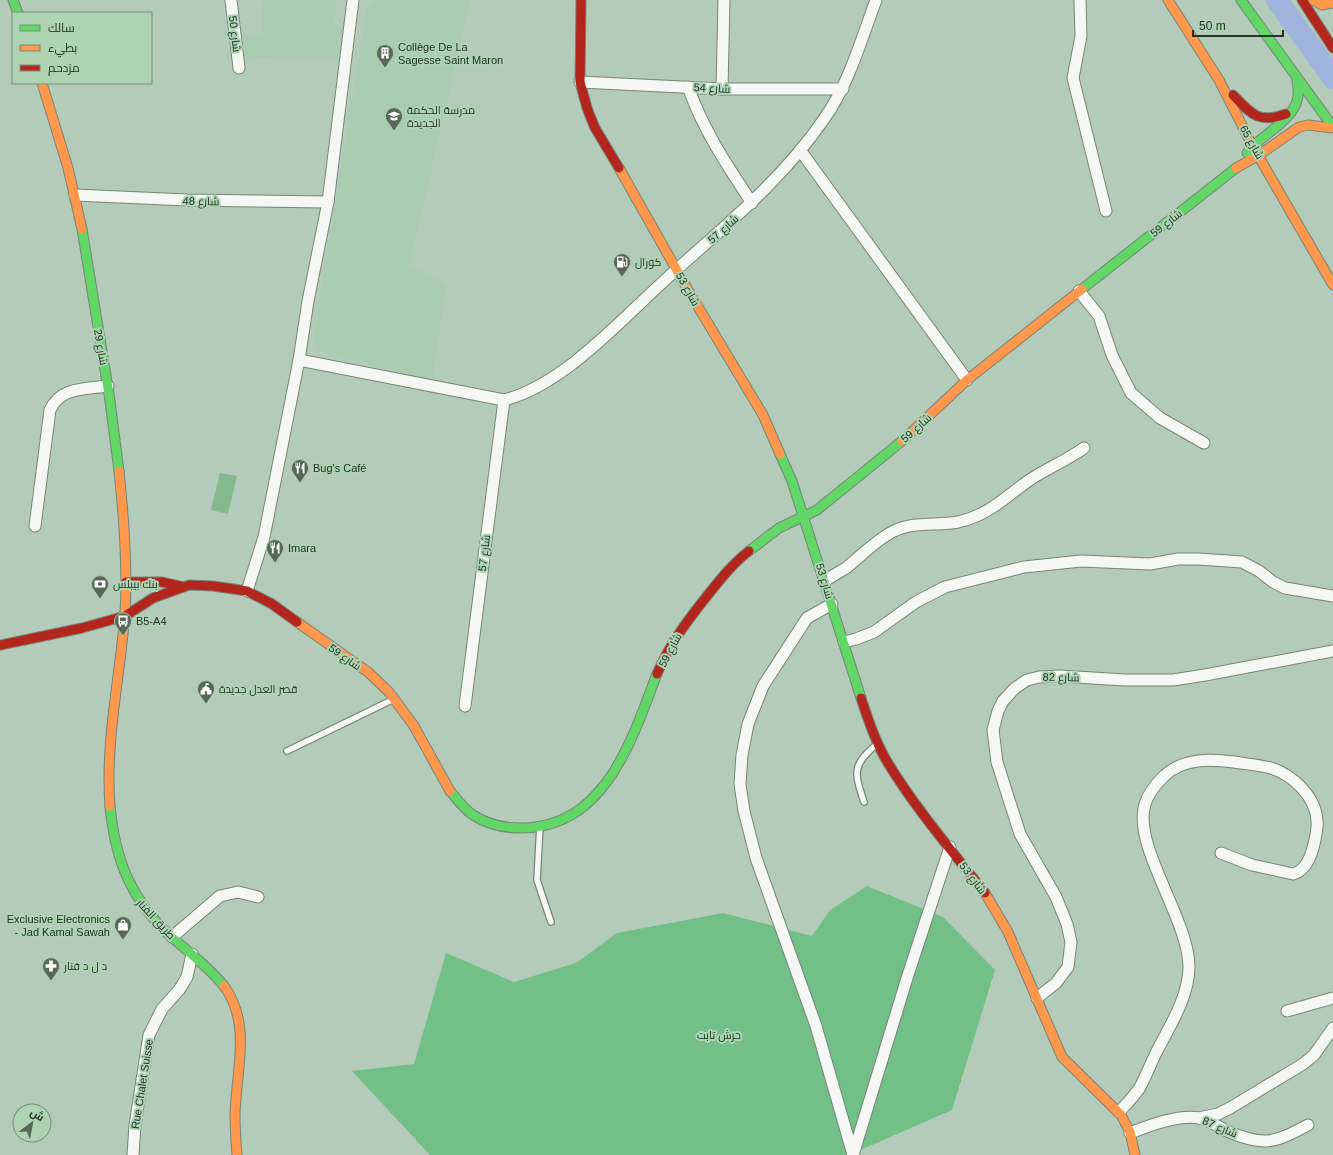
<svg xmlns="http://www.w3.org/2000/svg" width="1333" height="1155" viewBox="0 0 1333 1155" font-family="Helvetica,Cairo,sans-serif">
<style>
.built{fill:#aaccb0}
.green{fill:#85b990}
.forest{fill:#73bf88}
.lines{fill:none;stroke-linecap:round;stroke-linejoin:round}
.river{stroke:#9fb5dd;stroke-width:22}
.lane-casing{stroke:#768679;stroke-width:8}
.street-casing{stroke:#768679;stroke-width:13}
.fast-casing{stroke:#768679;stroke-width:11}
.slow-casing{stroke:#768679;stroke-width:11}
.jam-casing{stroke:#768679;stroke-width:11}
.lane{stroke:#f4f7f4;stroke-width:5.5}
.street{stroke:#f4f7f4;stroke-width:11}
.fast{stroke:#63d668;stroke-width:9}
.slow{stroke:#ff974d;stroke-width:9}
.jam{stroke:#b3261e;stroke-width:9}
.labels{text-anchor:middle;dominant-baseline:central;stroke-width:4;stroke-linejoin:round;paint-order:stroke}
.street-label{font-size:11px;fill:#243326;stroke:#add3b3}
.poi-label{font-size:11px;fill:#243326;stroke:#add3b3;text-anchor:start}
.park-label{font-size:11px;fill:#043615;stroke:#add3b3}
</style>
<rect width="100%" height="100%" fill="#b5cbb9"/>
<g class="built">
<polygon points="263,0 337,0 333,24 343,26 339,59 242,58 243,35 261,35"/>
<polygon points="377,0 470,0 410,265 447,285 432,380 324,353 318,350 313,339 367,7"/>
</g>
<polygon class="green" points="220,473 237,476 228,514 211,510"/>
<polygon class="forest" points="867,886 943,917 995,970 952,1110 849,1155 430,1155 352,1071 414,1064 446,953 514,982 576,963 617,933 723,913 812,936 830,910"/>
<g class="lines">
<polyline class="river" points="1277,0 1333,78"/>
<g class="lane-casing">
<g id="lane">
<polyline points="287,751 394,699"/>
<path d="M864 802C854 772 852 765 877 744"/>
<polyline points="540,825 537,880 551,922"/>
</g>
</g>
<g class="street-casing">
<g id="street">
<polyline points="231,0 239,68"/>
<polyline points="1080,0 1081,36 1073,78 1106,211"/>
<polyline points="580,82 722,89 843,89"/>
<path d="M688 87C704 131 726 164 752 203"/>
<polyline points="722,89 724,0"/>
<polyline points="800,150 967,380"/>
<polyline points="75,195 187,200 328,202"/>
<polyline points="1079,291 1099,316 1112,355 1131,393 1160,418 1204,443"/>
<path d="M299 360 504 400C563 385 620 321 665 280 721 229 781 182 824 119 849 84 861 40 876 0"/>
<path d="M35 526 50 410C60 387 85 389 108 386"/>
<path d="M825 581C832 576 839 572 846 568 861 556 875 541 892 532 912 521 936 526 958 522 990 515 1006 496 1031 479 1048 468 1067 460 1084 448"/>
<polyline points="247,591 264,537 299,360 308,301 328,202 353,0"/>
<polyline points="832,604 807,618 763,686 748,724 742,755 740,784 744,811 756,858 816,1026 853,1155"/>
<polyline points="844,642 856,639 874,632 916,602 945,587 1024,567 1081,561 1150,564 1178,559 1198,559 1242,562 1259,571 1273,582 1285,588 1333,596"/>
<polyline points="465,706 504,400"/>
<polyline points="172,937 220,896 238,892 258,897"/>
<polyline points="1037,998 1056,983 1068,967 1071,942 1067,924 1056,897 1020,834 997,762 993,730 998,711 1003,701 1015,688 1027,680 1039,677 1060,676 1125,680 1173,680 1205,675 1333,651"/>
<polyline points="1287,1011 1333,998"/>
<path d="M1119 1112C1126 1105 1133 1097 1139 1089 1146 1077 1151 1062 1158 1049 1171 1024 1189 996 1189 966 1188 918 1132 845 1145 804 1148 794 1157 783 1164 776 1183 758 1210 759 1234 762 1246 764 1259 765 1271 768 1293 775 1316 797 1317 821 1318 829 1315 840 1313 848 1310 859 1305 871 1293 874L1252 865 1221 853"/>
<polyline points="1199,1118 1218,1114 1230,1108 1303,1064 1314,1055 1333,1028"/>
<path d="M1130 1133C1148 1126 1179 1114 1199 1118 1209 1120 1218 1127 1227 1131 1264 1147 1274 1143 1308 1125"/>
<polyline points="133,1155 135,1125 149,1035 162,1009 179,990 187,977 192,954"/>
<polyline points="853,1155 907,978 950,847"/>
</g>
</g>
<g class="fast-casing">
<g id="fast">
<polyline points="13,0 18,13"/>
<polyline points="1241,0 1333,127"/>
<path d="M1247 153C1261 134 1295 121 1298 96 1299 91 1297 85 1297 80"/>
<polyline points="82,229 109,394 119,471"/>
<polyline points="1082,289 1236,168"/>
<polyline points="780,454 792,481 861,698"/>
<polyline points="749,551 779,528 817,510 902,441"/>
<path d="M450 791C457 799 464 809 473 815 505 835 549 831 579 810 593 800 609 781 617 766 634 738 645 705 657 674"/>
<path d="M110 806C115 859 130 897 168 934 187 951 208 966 224 986"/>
</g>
</g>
<g class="slow-casing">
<g id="slow">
<polyline points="1168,0 1219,80 1252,145 1333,285"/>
<polyline points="1313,0 1322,5 1333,3"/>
<polyline points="42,83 68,168 82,229"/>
<polyline points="619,168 688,290 763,415 780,454"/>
<polyline points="1236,168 1259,155 1299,127 1308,125 1333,128"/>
<polyline points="902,441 967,380 1082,289"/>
<polyline points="297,622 368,672 389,692 414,726 450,791"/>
<path d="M110 806C105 741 120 678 125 613 128 566 124 518 119 471"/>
<polyline points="985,893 1008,932 1062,1057 1121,1115 1130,1132 1135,1155"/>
<path d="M224 986C252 1024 236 1071 235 1115 235 1128 236 1142 237 1155"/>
</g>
</g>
<g class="jam-casing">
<g id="jam">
<polyline points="581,0 580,82 587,108 595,128 619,168"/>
<polyline points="1302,0 1333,48"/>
<path d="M1233 95C1251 114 1259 124 1286 114"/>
<polyline points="126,582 162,582 180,586"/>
<polyline points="0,645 82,628 125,616 153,598 189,585 213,586 247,591 272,604 297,622"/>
<path d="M657 674C669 645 687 621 707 596 719 581 732 564 749 551"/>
<path d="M861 698C868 720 876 744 888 763 916 809 952 851 985 893"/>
</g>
</g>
<use href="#lane" class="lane"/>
<use href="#street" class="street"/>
<use href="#fast" class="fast"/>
<use href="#slow" class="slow"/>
<use href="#jam" class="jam"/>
</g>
<defs>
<g id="building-pin" transform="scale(0.9)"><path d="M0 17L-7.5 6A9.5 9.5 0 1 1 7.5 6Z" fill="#576859" stroke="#add3b3"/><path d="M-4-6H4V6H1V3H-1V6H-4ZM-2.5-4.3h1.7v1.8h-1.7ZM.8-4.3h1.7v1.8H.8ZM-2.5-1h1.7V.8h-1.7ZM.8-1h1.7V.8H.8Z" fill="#fff"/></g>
<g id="school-pin" transform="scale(0.9)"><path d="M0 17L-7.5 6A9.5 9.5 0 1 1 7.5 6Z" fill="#576859" stroke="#add3b3"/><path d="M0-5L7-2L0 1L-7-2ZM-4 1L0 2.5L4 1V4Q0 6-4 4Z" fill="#fff"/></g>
<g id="fuel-pin" transform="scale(0.9)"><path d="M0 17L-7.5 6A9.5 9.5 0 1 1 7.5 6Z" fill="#576859" stroke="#add3b3"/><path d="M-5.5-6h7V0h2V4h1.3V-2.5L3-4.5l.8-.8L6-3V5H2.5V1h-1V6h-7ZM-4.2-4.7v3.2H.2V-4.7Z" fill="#fff"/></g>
<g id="restaurant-pin" transform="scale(0.9)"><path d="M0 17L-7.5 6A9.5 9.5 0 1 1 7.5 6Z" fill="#576859" stroke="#add3b3"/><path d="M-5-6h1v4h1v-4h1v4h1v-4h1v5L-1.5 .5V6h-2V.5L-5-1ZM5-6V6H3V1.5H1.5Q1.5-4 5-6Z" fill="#fff"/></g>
<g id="bank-pin" transform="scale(0.9)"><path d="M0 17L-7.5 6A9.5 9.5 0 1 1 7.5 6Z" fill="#576859" stroke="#add3b3"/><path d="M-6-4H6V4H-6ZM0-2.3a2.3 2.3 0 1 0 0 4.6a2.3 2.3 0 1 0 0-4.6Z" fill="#fff"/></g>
<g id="bus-pin" transform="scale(0.9)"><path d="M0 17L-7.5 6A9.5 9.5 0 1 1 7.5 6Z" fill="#576859" stroke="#add3b3"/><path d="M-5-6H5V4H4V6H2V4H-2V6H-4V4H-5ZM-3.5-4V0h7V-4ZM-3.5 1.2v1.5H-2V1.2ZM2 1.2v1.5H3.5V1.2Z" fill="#fff"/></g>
<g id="civic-pin" transform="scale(0.9)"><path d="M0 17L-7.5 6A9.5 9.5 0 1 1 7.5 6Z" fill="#576859" stroke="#add3b3"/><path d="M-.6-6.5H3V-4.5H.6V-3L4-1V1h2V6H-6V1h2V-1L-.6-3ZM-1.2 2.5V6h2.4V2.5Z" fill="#fff"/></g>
<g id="shop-pin" transform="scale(0.9)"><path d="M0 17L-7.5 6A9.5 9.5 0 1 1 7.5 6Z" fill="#576859" stroke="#add3b3"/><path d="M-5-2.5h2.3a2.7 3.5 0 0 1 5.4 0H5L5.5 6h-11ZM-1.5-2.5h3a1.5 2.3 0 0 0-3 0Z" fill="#fff"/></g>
<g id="pharmacy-pin" transform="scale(0.9)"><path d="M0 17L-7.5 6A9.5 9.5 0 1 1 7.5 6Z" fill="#576859" stroke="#add3b3"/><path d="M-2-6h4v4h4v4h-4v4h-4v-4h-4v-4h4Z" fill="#fff"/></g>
</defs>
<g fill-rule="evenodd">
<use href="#building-pin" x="385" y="53"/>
<use href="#school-pin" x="394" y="116"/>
<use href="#fuel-pin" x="622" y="262"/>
<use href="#restaurant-pin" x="300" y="468"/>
<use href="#restaurant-pin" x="275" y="548"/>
<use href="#bank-pin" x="100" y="584"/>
<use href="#bus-pin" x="123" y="621"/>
<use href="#civic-pin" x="206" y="689"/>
<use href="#shop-pin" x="123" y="925"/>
<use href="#pharmacy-pin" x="51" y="966"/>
</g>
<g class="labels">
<g class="street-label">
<text transform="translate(235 34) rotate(83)">شارع 50</text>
<text transform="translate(712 88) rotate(3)">شارع 54</text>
<text transform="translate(1252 142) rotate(61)">شارع 65</text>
<text transform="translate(201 201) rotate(1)">شارع 48</text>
<text transform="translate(1166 223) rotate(-38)">شارع 59</text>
<text transform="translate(723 229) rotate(-42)">شارع 57</text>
<text transform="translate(688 289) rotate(61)">شارع 53</text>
<text transform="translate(101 347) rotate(80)">شارع 29</text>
<text transform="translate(916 428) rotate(-42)">شارع 59</text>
<text transform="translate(484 553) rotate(-83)">شارع 57</text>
<text transform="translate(825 581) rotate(73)">شارع 53</text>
<text transform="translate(670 650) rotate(-62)">شارع 59</text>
<text transform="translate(345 657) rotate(35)">شارع 59</text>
<text transform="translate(1061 677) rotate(1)">شارع 82</text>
<text transform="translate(973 878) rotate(53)">شارع 53</text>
<text transform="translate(156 919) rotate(47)">طريق الفنار</text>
<text transform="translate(142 1084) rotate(-81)">Rue Chalet Suisse</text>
<text transform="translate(1220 1127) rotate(23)">شارع 87</text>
</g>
<g class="poi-label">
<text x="398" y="47">Collège De La<tspan x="398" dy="13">Sagesse Saint Maron</tspan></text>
<text x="407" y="110">مدرسة الحكمة<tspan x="407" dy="13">الجديدة</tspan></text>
<text x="635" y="262">كورال</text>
<text x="313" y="468">Bug's Café</text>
<text x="288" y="548">Imara</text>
<text x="113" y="584">بنك بيبلس</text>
<text x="136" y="621">B5-A4</text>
<text x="219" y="689">قصر العدل جديدة</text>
<text x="110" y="919" text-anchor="end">Exclusive Electronics<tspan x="110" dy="13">- Jad Kamal Sawah</tspan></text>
<text x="64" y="966">د ل د فنار</text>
</g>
<g class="park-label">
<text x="719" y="1035">حرش تابت</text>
</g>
</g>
<rect x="12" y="12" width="140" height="72" fill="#add3b3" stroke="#76937b"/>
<rect x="20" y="25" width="20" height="6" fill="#63d668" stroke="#76937b"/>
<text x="48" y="32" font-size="12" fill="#243326">سالك</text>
<rect x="20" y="45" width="20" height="6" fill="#ff974d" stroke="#76937b"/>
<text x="48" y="52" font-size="12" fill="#243326">بطيء</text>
<rect x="20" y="65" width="20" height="6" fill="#b3261e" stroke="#76937b"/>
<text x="48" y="72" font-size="12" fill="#243326">مزدحم</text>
<g transform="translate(32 1123) rotate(32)"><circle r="19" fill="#add3b3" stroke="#76937b"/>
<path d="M0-3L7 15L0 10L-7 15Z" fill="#576859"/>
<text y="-6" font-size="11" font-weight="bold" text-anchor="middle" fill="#243326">ش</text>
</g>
<path d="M1193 30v6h90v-6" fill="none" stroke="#243326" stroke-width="2"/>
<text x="1199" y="30" font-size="12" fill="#243326" stroke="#add3b3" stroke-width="3" paint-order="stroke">50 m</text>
</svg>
